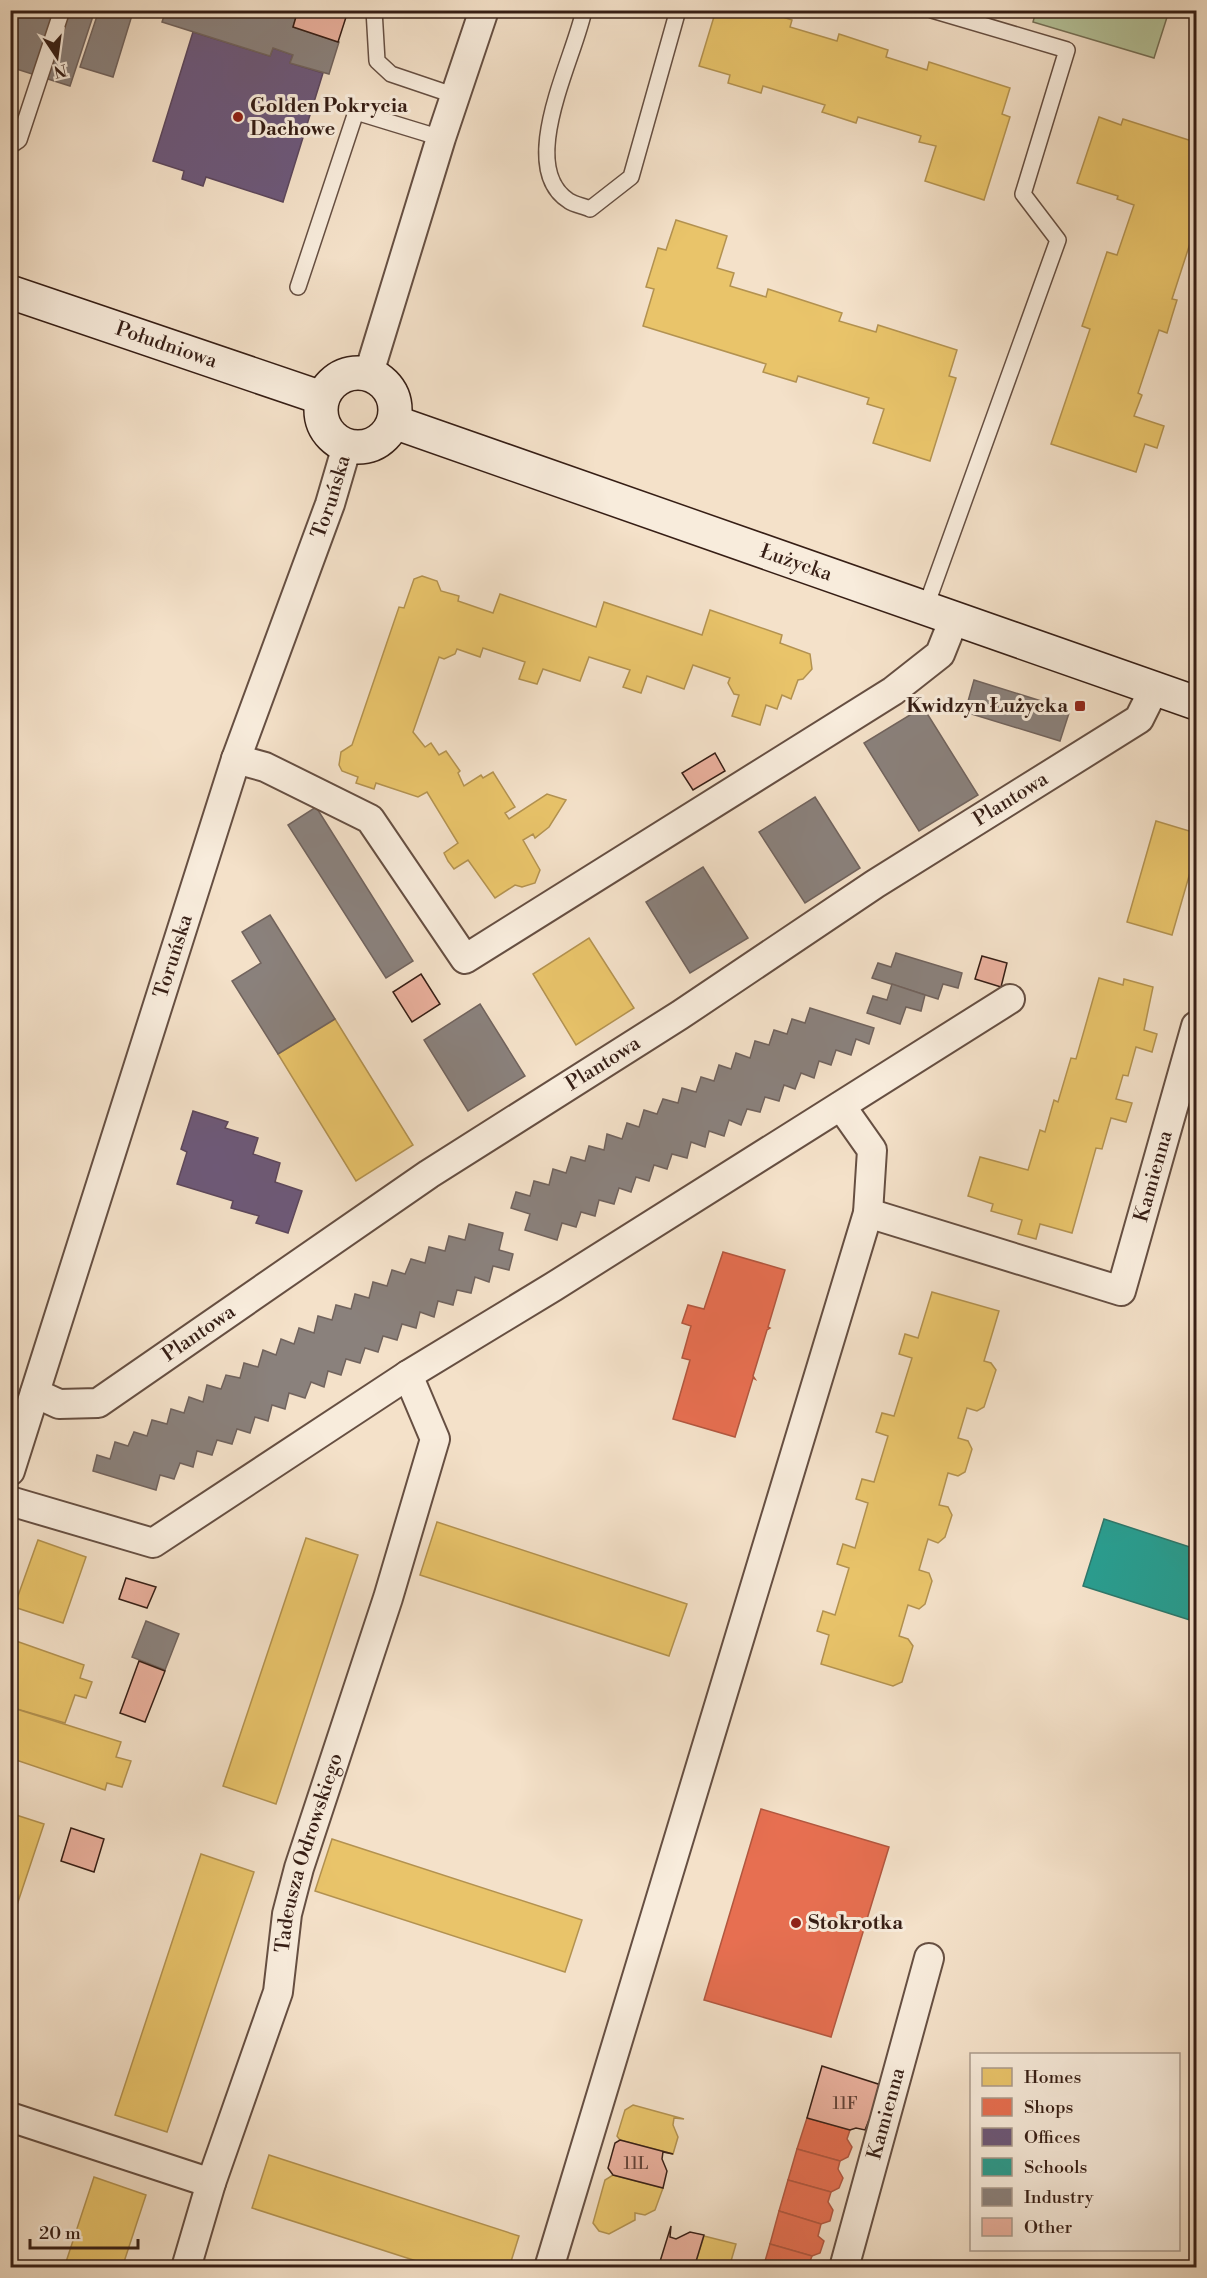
<svg xmlns="http://www.w3.org/2000/svg" width="1207" height="2278" viewBox="0 0 1207 2278" font-family="'Libre Bodoni',serif">
<style>
.green{fill:#b5c49b;stroke:#767158;stroke-width:1.5}
.homes{fill:#e9c46a;stroke:#b39250;stroke-width:1.5}
.shops{fill:#e76f51;stroke:#b2573f;stroke-width:1.5}
.offices{fill:#6d597a;stroke:#5c475c;stroke-width:1.5}
.schools{fill:#2a9d8f;stroke:#2e776a;stroke-width:1.5}
.industry{fill:#8a817c;stroke:#71635d;stroke-width:1.5}
.building{fill:#eab09d;stroke:#361e15;stroke-width:1.5}
.lines{fill:none;stroke-linecap:round;stroke-linejoin:round}
.lane-casing{stroke:#664f42;stroke-width:18}
.street-casing{stroke:#664f42;stroke-width:32}
.secondary-casing{stroke:#361e15;stroke-width:36}
.lane{stroke:#f8ecdc;stroke-width:15}
.street{stroke:#f8ecdc;stroke-width:28}
.secondary{stroke:#f8ecdc;stroke-width:33}
.poi-dot{fill:#8f2418;stroke:#f8ecdc;stroke-width:2}
.labels{text-anchor:middle;dominant-baseline:central;stroke-width:6;stroke-linejoin:round;paint-order:stroke}
.number-label{font-size:16px;fill:#634237}
.poi-label{font-size:20px;font-weight:bold;fill:#361e15;stroke:#f8ecdc;text-anchor:start}
.street-label{font-size:20px;fill:#361e15;stroke:#f8ecdc}
</style>
<rect width="100%" height="100%" fill="#f4e1c9"/>
<filter id="stains"><feTurbulence type="fractalNoise" baseFrequency=".00333" numOctaves="4"/><feColorMatrix values="0 0 0 0 .2 0 0 0 0 .09 0 0 0 0 .02 0 0 0 .5 -.17"/></filter>
<radialGradient id="worn" r=".72"><stop offset=".6" stop-color="#630" stop-opacity="0"/><stop offset="1" stop-color="#630" stop-opacity=".3"/></radialGradient>
<polygon class="green" points="1036,11 1036,10 1169,11 1154,58 1033,22"/>
<g class="homes">
<polygon points="716,10 761,10 792,20 790,27 837,41 839,34 888,50 886,57 927,70 929,62 1010,88 1002,114 1010,117 984,200 925,181 936,146 919,142 921,136 858,117 856,123 822,112 825,105 763,86 761,93 728,83 730,75 699,66"/>
<polygon points="1099,117 1121,125 1123,119 1195,142 1192,152 1196,153 1196,225 1172,299 1177,300 1172,316 1167,333 1159,330 1138,393 1142,395 1134,416 1164,426 1157,448 1145,444 1136,472 1051,444 1090,329 1082,326 1107,252 1117,255 1134,205 1117,199 1118,196 1077,183"/>
<polygon points="676,220 727,236 717,268 734,273 730,286 766,297 768,289 842,313 839,321 876,332 878,325 957,350 949,376 956,378 930,461 873,443 884,409 867,404 869,398 798,376 796,382 763,372 766,364 643,326 654,289 646,287 658,248 666,250"/>
<polygon points="422,576 437,581 441,591 459,596 458,601 493,613 500,594 596,627 604,602 702,635 710,610 782,635 780,643 810,654 812,669 803,679 798,680 791,699 782,695 777,709 766,705 760,725 732,716 739,695 734,694 728,683 730,678 693,665 684,689 647,676 641,693 623,687 630,670 589,657 580,681 543,669 537,684 519,679 525,662 483,648 480,657 457,649 455,654 444,659 439,657 413,732 425,747 431,743 439,755 446,751 460,771 458,773 464,786 481,775 483,778 493,772 515,807 505,813 509,819 547,794 566,800 549,827 535,838 533,834 523,840 540,870 535,883 522,887 515,885 495,898 468,860 454,869 448,861 444,853 458,843 427,792 418,797 376,783 374,789 356,783 358,777 342,771 339,765 341,752 352,745 399,607 404,608 414,579"/>
<polygon points="1156,821 1196,833 1196,852 1172,935 1127,922"/>
<polygon points="589,938 634,1008 576,1045 533,974"/>
<polygon points="1099,978 1123,985 1124,979 1153,987 1144,1030 1157,1034 1152,1052 1136,1047 1128,1076 1123,1075 1116,1099 1132,1103 1126,1122 1111,1118 1102,1149 1096,1148 1072,1233 1040,1224 1036,1239 1018,1234 1022,1220 991,1211 993,1204 968,1196 980,1157 1028,1170 1040,1130 1045,1132 1054,1100 1058,1102 1071,1058 1076,1059"/>
<polygon points="335,1019 413,1145 356,1181 278,1054"/>
<polygon points="932,1292 999,1311 984,1361 991,1363 996,1370 984,1407 977,1411 967,1408 958,1438 968,1441 972,1449 965,1472 958,1476 948,1473 939,1505 948,1507 952,1515 945,1537 938,1543 928,1539 919,1570 929,1573 932,1581 925,1604 919,1609 908,1605 899,1636 908,1639 913,1646 902,1682 893,1686 821,1664 829,1635 817,1631 823,1611 835,1615 849,1568 837,1564 843,1544 855,1548 868,1503 856,1499 862,1479 874,1482 888,1436 876,1432 882,1413 894,1416 912,1358 899,1354 905,1334 918,1338"/>
<polygon points="437,1522 687,1604 669,1656 420,1575"/>
<polygon points="306,1538 358,1555 276,1804 223,1786"/>
<polygon points="38,1540 86,1557 63,1623 14,1607"/>
<polygon points="16,1641 84,1665 80,1678 92,1682 86,1698 75,1695 65,1723 10,1707 10,1657"/>
<polygon points="10,1707 121,1742 116,1757 131,1761 122,1787 107,1783 105,1790 10,1758"/>
<polygon points="10,1813 44,1824 10,1926"/>
<polygon points="332,1839 582,1920 565,1972 315,1891"/>
<polygon points="201,1854 254,1872 167,2132 115,2115"/>
<polygon points="633,2105 684,2119 674,2118 673,2125 678,2137 673,2154 620,2140 617,2136 625,2110"/>
<polygon points="269,2155 519,2236 509,2268 438,2268 252,2208"/>
<polygon points="613,2175 663,2188 655,2210 645,2215 635,2213 635,2220 609,2234 599,2231 593,2223 605,2180"/>
<polygon points="94,2177 146,2195 122,2268 64,2268"/>
<polygon points="704,2236 736,2244 729,2268 694,2268"/>
</g>
<g class="shops">
<polygon points="723,1252 785,1270 768,1327 770,1328 767,1330 753,1376 755,1379 753,1378 735,1437 673,1419 690,1360 682,1358 691,1326 682,1323 688,1305 704,1309"/>
<polygon points="761,1809 889,1847 831,2037 704,2000"/>
<polygon points="807,2118 850,2130 847,2139 852,2147 848,2157 840,2161 797,2149"/>
<polygon points="797,2149 840,2161 838,2169 843,2178 839,2188 831,2192 788,2180"/>
<polygon points="788,2180 831,2192 828,2202 833,2210 830,2221 821,2224 779,2211"/>
<polygon points="779,2211 821,2224 818,2236 824,2241 820,2253 812,2256 770,2244"/>
<polygon points="770,2244 812,2256 809,2264 811,2268 763,2268"/>
</g>
<g class="offices">
<polygon points="193,32 270,56 273,48 293,55 290,63 323,73 283,202 206,177 203,186 182,179 184,171 153,161"/>
<polygon points="193,1111 228,1122 225,1128 258,1138 253,1154 280,1163 275,1182 302,1191 288,1233 256,1223 259,1216 231,1208 233,1201 177,1184 187,1152 181,1149"/>
</g>
<polygon class="schools" points="1104,1519 1196,1549 1196,1622 1083,1586"/>
<g class="industry">
<polygon points="10,10 95,10 70,86 10,67"/>
<polygon points="99,10 133,12 113,77 80,67"/>
<polygon points="166,10 298,10 293,27 339,42 329,74 290,63 293,55 273,48 270,56 162,22"/>
<polygon points="974,680 1070,710 1060,741 965,712"/>
<polygon points="923,707 978,795 919,831 864,743"/>
<polygon points="815,797 860,868 805,903 759,832"/>
<polygon points="316,807 413,961 386,978 288,825"/>
<polygon points="703,867 748,938 690,973 646,902"/>
<polygon points="270,915 335,1019 278,1054 232,981 261,963 242,932"/>
<polygon points="896,953 962,973 958,988 943,984 938,999 872,978 878,963 891,967"/>
<polygon points="892,984 925,995 921,1011 906,1007 900,1024 867,1013 873,996 887,1000"/>
<polygon points="480,1004 525,1076 468,1111 424,1040"/>
<polygon points="810,1008 874,1028 869,1044 856,1039 851,1055 836,1050 831,1065 819,1061 814,1078 801,1073 795,1089 784,1085 779,1101 765,1097 760,1112 747,1109 741,1125 729,1120 724,1136 709,1131 705,1147 691,1142 687,1158 672,1154 667,1169 654,1165 649,1181 636,1177 631,1192 619,1188 614,1204 599,1200 595,1216 581,1212 576,1227 562,1223 557,1240 525,1230 530,1214 511,1208 516,1192 530,1196 534,1181 549,1185 553,1169 566,1173 571,1157 585,1161 589,1146 604,1150 607,1134 622,1139 627,1123 639,1127 644,1110 657,1114 663,1099 678,1103 682,1088 696,1092 701,1077 714,1081 719,1065 731,1069 736,1053 750,1058 755,1041 769,1045 774,1030 787,1034 792,1019 805,1023"/>
<polygon points="469,1224 503,1233 499,1250 513,1254 509,1270 493,1266 489,1282 475,1277 471,1293 457,1290 453,1305 438,1301 434,1317 420,1312 416,1328 402,1324 397,1340 383,1336 378,1352 365,1348 360,1363 346,1359 341,1375 328,1371 324,1387 311,1382 305,1398 289,1393 285,1409 272,1405 268,1421 255,1417 250,1433 237,1429 232,1444 217,1440 212,1455 197,1451 193,1467 180,1463 174,1479 160,1475 156,1490 93,1471 97,1455 110,1459 115,1442 128,1446 134,1432 147,1436 152,1420 167,1424 171,1409 184,1413 189,1397 203,1402 207,1385 221,1389 226,1375 240,1378 244,1363 258,1367 263,1350 276,1355 281,1339 294,1344 299,1328 314,1333 318,1316 332,1320 336,1305 351,1309 355,1294 369,1298 373,1282 387,1286 392,1270 405,1274 411,1259 425,1263 429,1247 445,1251 449,1236 465,1240"/>
<polygon points="146,1621 179,1634 165,1670 132,1657"/>
</g>
<g class="building">
<polygon points="298,10 348,11 338,42 293,27"/>
<polygon points="715,753 725,771 693,790 682,773"/>
<polygon points="982,956 1007,963 1001,987 975,979"/>
<polygon points="421,974 440,1004 412,1022 393,992"/>
<polygon points="126,1578 156,1587 147,1608 119,1599"/>
<polygon points="139,1661 165,1671 145,1722 120,1713"/>
<polygon points="71,1828 104,1839 94,1872 61,1861"/>
<polygon points="822,2066 878,2084 884,2092 876,2116 869,2120 865,2130 856,2128 850,2130 807,2118"/>
<polygon points="620,2140 673,2154 663,2152 662,2159 667,2171 663,2188 613,2175 608,2168 615,2143"/>
<polygon points="671,2226 670,2237 676,2239 690,2232 704,2235 694,2268 658,2268"/>
</g>
<g class="lines">
<g class="lane-casing">
<g id="lane">
<polyline points="374,10 377,61 391,74 456,96"/>
<path d="M584 10C575 57 515 167 569 201 575 205 584 206 590 209L631 177 678 10"/>
<polyline points="10,146 19,140 62,10"/>
<polyline points="298,287 356,112 441,138"/>
<polyline points="925,609 1058,240 1023,194 1067,50 932,10"/>
</g>
</g>
<g class="street-casing">
<g id="street">
<polyline points="369,373 441,138 484,10"/>
<polyline points="236,759 265,767 370,819 465,959 893,691 940,654 954,619"/>
<path id="s1" d="M868 1213 1121 1291 1196 1026"/>
<path id="s2" d="M35 1393 59 1404 98 1403 429 1174 680 1015 875 884 1139 719 1155 687"/>
<path id="s3" d="M10 1471 236 759 330 504 347 446"/>
<polyline points="10,1501 153,1543 408,1375 553,1287 1010,999"/>
<polyline points="10,2117 211,2183"/>
<path id="s4" d="M186 2268 211 2183 278 1992 287 1914 299 1868 388 1598 435 1439 408 1375"/>
<polyline points="549,2268 868,1213 872,1150 841,1106"/>
<path id="s5" d="M844 2268 929 1958"/>
</g>
</g>
<g class="secondary-casing">
<g id="secondary">
<path id="s6" d="M10 292 322 398"/>
<circle cx="358" cy="410" r="37"/>
<path id="s7" d="M394 422 1196 703"/>
</g>
</g>
<use href="#lane" class="lane"/>
<use href="#street" class="street"/>
<use href="#secondary" class="secondary"/>
</g>
<g class="poi-dot">
<circle cx="238" cy="117" r="6"/>
<rect x="1074" y="700" width="12" height="12" rx="3"/>
<circle cx="796" cy="1923" r="6"/>
</g>
<g class="labels">
<g class="number-label">
<text x="845" y="2104">11F</text>
<text x="636" y="2164">11L</text>
</g>
<g class="poi-label">
<text x="250" y="106">Golden Pokrycia<tspan x="250" dy="23">Dachowe</tspan></text>
<text x="1068" y="706" text-anchor="end">Kwidzyn Łużycka</text>
<text x="808" y="1923">Stokrotka</text>
</g>
<g class="street-label">
<text stroke="none"><textPath href="#s6" startOffset="165">Południowa</textPath></text>
<text stroke="none"><textPath href="#s3" startOffset="1026">Toruńska</textPath></text>
<text stroke="none"><textPath href="#s7" startOffset="426">Łużycka</textPath></text>
<text stroke="none"><textPath href="#s2" startOffset="1160">Plantowa</textPath></text>
<text stroke="none"><textPath href="#s3" startOffset="540">Toruńska</textPath></text>
<text stroke="none"><textPath href="#s2" startOffset="674">Plantowa</textPath></text>
<text stroke="none"><textPath href="#s1" startOffset="384">Kamienna</textPath></text>
<text stroke="none"><textPath href="#s2" startOffset="188">Plantowa</textPath></text>
<text stroke="none"><textPath href="#s4" startOffset="434">Tadeusza Odrowskiego</textPath></text>
<text stroke="none"><textPath href="#s5" startOffset="160">Kamienna</textPath></text>
</g>
</g>
<rect width="1207" height="2278" fill="none" stroke="#f4e1c9" stroke-width="36"/>
<rect x="12" y="12" width="1183" height="2254" fill="none" stroke="#361e15" stroke-width="3"/>
<rect x="18" y="18" width="1171" height="2242" fill="none" stroke="#361e15" stroke-width="1.5"/>
<rect x="970" y="2053" width="210" height="198" fill="#f8ecdc" stroke="#aa9a8c" stroke-width="1.5"/>
<rect x="982" y="2068" width="30" height="18" fill="#e9c46a" stroke="#aa9a8c" stroke-width="1.5"/>
<text x="1024" y="2083" font-size="18" fill="#361e15">Homes</text>
<rect x="982" y="2098" width="30" height="18" fill="#e76f51" stroke="#aa9a8c" stroke-width="1.5"/>
<text x="1024" y="2113" font-size="18" fill="#361e15">Shops</text>
<rect x="982" y="2128" width="30" height="18" fill="#6d597a" stroke="#aa9a8c" stroke-width="1.5"/>
<text x="1024" y="2143" font-size="18" fill="#361e15">Offices</text>
<rect x="982" y="2158" width="30" height="18" fill="#2a9d8f" stroke="#aa9a8c" stroke-width="1.5"/>
<text x="1024" y="2173" font-size="18" fill="#361e15">Schools</text>
<rect x="982" y="2188" width="30" height="18" fill="#8a817c" stroke="#aa9a8c" stroke-width="1.5"/>
<text x="1024" y="2203" font-size="18" fill="#361e15">Industry</text>
<rect x="982" y="2218" width="30" height="18" fill="#eab09d" stroke="#aa9a8c" stroke-width="1.5"/>
<text x="1024" y="2233" font-size="18" fill="#361e15">Other</text>
<g transform="translate(57 57) rotate(167)" stroke="#f8ecdc" stroke-width="4.5" paint-order="stroke">
<path d="M0-4.5L10 22L0 15L-10 22Z" fill="#361e15"/>
<text y="-9" font-size="16" font-weight="bold" text-anchor="middle" fill="#361e15">N</text>
</g>
<path d="M30 2239v9h108v-9" fill="none" stroke="#361e15" stroke-width="3"/>
<text x="39" y="2239" font-size="18" fill="#361e15" stroke="#f8ecdc" stroke-width="4.5" paint-order="stroke">20 m</text>
<rect width="100%" height="100%" filter="url(#stains)"/>
<rect width="100%" height="100%" fill="url(#worn)"/>
</svg>
